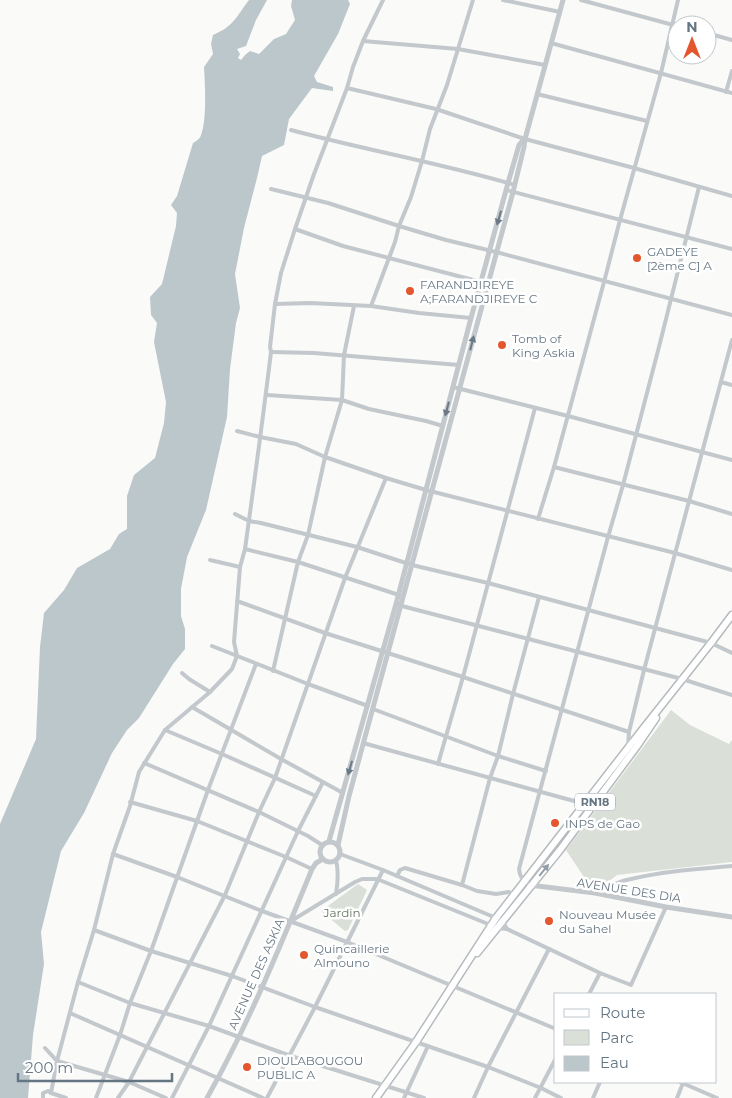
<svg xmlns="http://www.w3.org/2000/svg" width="732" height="1098" viewBox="0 0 732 1098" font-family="Montserrat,sans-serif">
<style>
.green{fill:#dadfd7}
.water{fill:#bbc7cb}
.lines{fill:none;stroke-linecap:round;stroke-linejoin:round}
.primary-casing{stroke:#b5babe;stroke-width:9}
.minor{stroke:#c3c8cc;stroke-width:4}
.tertiary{stroke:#c3c8cc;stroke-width:5}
.primary{stroke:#fff;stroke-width:6}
.oneway{fill:#6a7a87}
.oneway2{fill:#939fa8}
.poi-dot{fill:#e4572e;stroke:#fff;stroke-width:2}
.labels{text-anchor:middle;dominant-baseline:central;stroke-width:5;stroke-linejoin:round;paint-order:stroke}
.shield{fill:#fff;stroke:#939fa8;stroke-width:1}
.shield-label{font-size:11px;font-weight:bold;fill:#657683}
.poi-label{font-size:12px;fill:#657683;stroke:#fff;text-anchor:start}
.street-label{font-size:12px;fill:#657683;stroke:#fff}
.park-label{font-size:12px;fill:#687a64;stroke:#fff}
</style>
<rect width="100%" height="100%" fill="#fafaf8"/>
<g class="green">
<polygon points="671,710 690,725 729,744 732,740 732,862 617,875 604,885 588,883 566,850"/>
<polygon points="358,884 367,890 348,930 345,931 321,911"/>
</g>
<path class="water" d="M249 0H267L256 20 246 46 237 49 240 54 238 58 241 60 245 55 250 51 259 54 274 39 286 34 295 20 291 6 292 0H348L350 4 338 34 314 76 317 82 333 87V91L312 88 289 119 284 145 262 156 257 178 244 228 235 274 240 308 236 323 230 369 227 417 206 510 187 557 181 589V616L185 629V649L173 664 139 718 127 730 112 753 84 813 61 851 41 932 44 964 33 1035 28 1098H0V824L36 739 40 647 44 613 64 590 77 568 110 549 119 534 127 529V496L134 475 155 458 164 423 166 402 154 342 157 323 151 315 150 297 162 284 176 226 177 213 171 205 177 196 193 143C196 141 200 139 201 135 207 120 205 83 204 67L213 54 211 44 213 35C234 26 236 17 249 0Z"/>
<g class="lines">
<g class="primary-casing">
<g id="primary">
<polyline points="477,953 560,850 637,746 656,718"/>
<polyline points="376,1098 416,1042 496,918 642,730 711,643 732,615"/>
</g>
</g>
<g class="minor">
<polyline points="503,0 560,12"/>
<polyline points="581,0 677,26"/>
<polyline points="707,33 732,40"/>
<polyline points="363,41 458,49 545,65"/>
<polyline points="551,43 732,93"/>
<polyline points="347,88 436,109 525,139 634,168 732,196"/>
<polyline points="726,92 732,71"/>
<polyline points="537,94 647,121"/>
<path d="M291 130C365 150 441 163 515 185"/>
<polyline points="271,189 328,203 399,226 446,240 496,252 732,315"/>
<polyline points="506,190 732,249"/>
<polyline points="295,229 343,246 481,282"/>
<polyline points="275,304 310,303 371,306 419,313 471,318"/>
<polyline points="371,306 395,242 399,226 411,197 422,161 430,129 447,85 473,0"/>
<polyline points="271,352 314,353 459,365"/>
<polyline points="721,382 732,385"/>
<polyline points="453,387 568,416 732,460"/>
<polyline points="267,395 342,400 369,409 426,421 443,426"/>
<polyline points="237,431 260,437 296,444 325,457 386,478 426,490 675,553 732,570"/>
<polyline points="554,467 689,501 732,514"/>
<polyline points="235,514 249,521 261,523 357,547 412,565 488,583 711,643 732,653"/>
<polyline points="538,519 554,467 604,282 620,220 661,73 678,0"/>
<polyline points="245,549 298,562 399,595"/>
<polyline points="210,560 240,567"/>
<polyline points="237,601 325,633 463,677 629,732"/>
<polyline points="398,605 682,679 732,695"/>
<polyline points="212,646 308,684 368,706"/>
<polyline points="273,671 298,562 308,535 325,457 342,400 344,355 354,306"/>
<polyline points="182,673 189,679 210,692"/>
<polyline points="192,707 281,759 343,793"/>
<polyline points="373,709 498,756 546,771"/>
<polyline points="165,730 222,754 316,796"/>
<polyline points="363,743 585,804"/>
<polyline points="628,747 629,732 644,670 732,340"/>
<polyline points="144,763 259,812 308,836 322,845"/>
<polyline points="438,764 463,677 535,408"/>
<polyline points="130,802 197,821 286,857 312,869"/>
<polyline points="113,854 177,877 262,911 347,942 556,1029"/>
<polyline points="340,854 383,870 496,918 503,922 507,929 600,973 631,985 666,907"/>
<polyline points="397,876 400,870 405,868 462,885 477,891 496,894 509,892 514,894"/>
<polyline points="524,883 520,874 519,869 608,537 623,485 660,343 699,187"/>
<polyline points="462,885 490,778 498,756 513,694 539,597"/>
<path d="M595 893C606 888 618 881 631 879 664 871 698 869 732 866"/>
<path d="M336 894C338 882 339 872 336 860"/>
<polyline points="291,921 355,882 362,879 377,879 498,928 507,929"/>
<polyline points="94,930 151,951 232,976 315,1007 488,1067 541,1088 561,1098"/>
<polyline points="78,982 130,1003 209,1026 288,1055 424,1098"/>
<polyline points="589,994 600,973"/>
<polyline points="70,1013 263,1098"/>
<polyline points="45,1048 57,1061 129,1082 166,1098"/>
<polyline points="680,1082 717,1098"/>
<polyline points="51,1093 66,1098"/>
<path d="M43 1098V1093L48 1091 51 1093 57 1061 78 982 94 930 113 854 130 806 139 772 165 730 210 692 232 669 237 656 234 642 240 567 245 549C254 484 263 418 271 352L270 347 275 304 281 273 295 229 314 174 347 88 353 67 363 41 383 0"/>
<polyline points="96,1098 120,1035 130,1003 151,951 208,790 256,664"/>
<polyline points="118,1098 129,1082 225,895 259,812 275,778 345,578 386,478"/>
<polyline points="172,1098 209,1026 298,831 323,782"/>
<polyline points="267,1098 315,1007 383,870"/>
<polyline points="404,1098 428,1046"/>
<polyline points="474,1098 488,1067 549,949"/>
<polyline points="535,1098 556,1058"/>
<polyline points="593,1098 600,1082"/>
<polyline points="677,1098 683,1083"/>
</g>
<g class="tertiary">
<polyline points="329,841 396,604 471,318 508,183 519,145 524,139"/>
<circle cx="330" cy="852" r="10"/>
<polyline points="338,845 349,796 513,192 524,147 525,139 563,0"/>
<polyline points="529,885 595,893 666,907 732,917"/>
<path d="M207 1098C248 1025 280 947 312 869L316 863 323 859"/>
</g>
<use href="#primary" class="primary"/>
</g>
<defs><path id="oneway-solid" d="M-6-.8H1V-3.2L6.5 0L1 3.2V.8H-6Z" transform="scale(1.25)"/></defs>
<g class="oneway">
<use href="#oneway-solid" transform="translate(499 218) rotate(106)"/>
<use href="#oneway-solid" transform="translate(472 343) rotate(-76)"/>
<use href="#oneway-solid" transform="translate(447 409) rotate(105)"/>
<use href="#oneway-solid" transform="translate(350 768) rotate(106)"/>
</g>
<use class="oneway2" href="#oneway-solid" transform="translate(544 870) rotate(-51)"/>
<g class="poi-dot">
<circle cx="637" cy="258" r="5"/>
<circle cx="410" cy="291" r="5"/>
<circle cx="502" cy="345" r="5"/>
<circle cx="555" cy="823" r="5"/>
<circle cx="549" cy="921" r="5"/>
<circle cx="304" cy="955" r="5"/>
<circle cx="247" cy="1067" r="5"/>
</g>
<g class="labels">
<rect class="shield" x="575" y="793.5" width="40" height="17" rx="4"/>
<g class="shield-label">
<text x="595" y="802">RN18</text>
</g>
<g class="poi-label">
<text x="647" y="251">GADEYE<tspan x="647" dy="14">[2ème C] A</tspan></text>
<text x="420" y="284">FARANDJIREYE<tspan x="420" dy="14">A;FARANDJIREYE C</tspan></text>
<text x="512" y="338">Tomb of<tspan x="512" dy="14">King Askia</tspan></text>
<text x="565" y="823">INPS de Gao</text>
<text x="559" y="914">Nouveau Musée<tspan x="559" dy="14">du Sahel</tspan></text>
<text x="314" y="948">Quincaillerie<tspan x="314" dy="14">Almouno</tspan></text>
<text x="257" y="1060">DIOULABOUGOU<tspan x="257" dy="14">PUBLIC A</tspan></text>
</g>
<g class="street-label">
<text transform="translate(629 890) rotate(9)">AVENUE DES DIA</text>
<text transform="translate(256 974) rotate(-66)">AVENUE DES ASKIA</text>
</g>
<g class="park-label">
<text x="342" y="912">Jardin</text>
</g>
</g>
<rect x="554" y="993" width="162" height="90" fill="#ffffff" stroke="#c1c8cd"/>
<rect x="564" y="1009" width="25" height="8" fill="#ffffff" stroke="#c1c8cd"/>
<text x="600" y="1018" font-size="15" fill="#657683">Route</text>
<rect x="564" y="1030" width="25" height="15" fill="#dadfd7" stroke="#c1c8cd"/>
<text x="600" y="1043" font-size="15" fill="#657683">Parc</text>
<rect x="564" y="1056" width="25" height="15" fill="#bbc7cb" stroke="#c1c8cd"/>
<text x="600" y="1068" font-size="15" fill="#657683">Eau</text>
<g transform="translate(692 40)"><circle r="24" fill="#ffffff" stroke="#c1c8cd"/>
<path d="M0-4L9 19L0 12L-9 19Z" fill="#e4572e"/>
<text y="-8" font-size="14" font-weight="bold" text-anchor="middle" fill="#657683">N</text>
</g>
<path d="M18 1073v8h154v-8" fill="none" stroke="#657683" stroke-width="2.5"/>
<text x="25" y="1073" font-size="15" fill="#657683" stroke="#ffffff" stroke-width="4" paint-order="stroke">200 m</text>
</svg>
